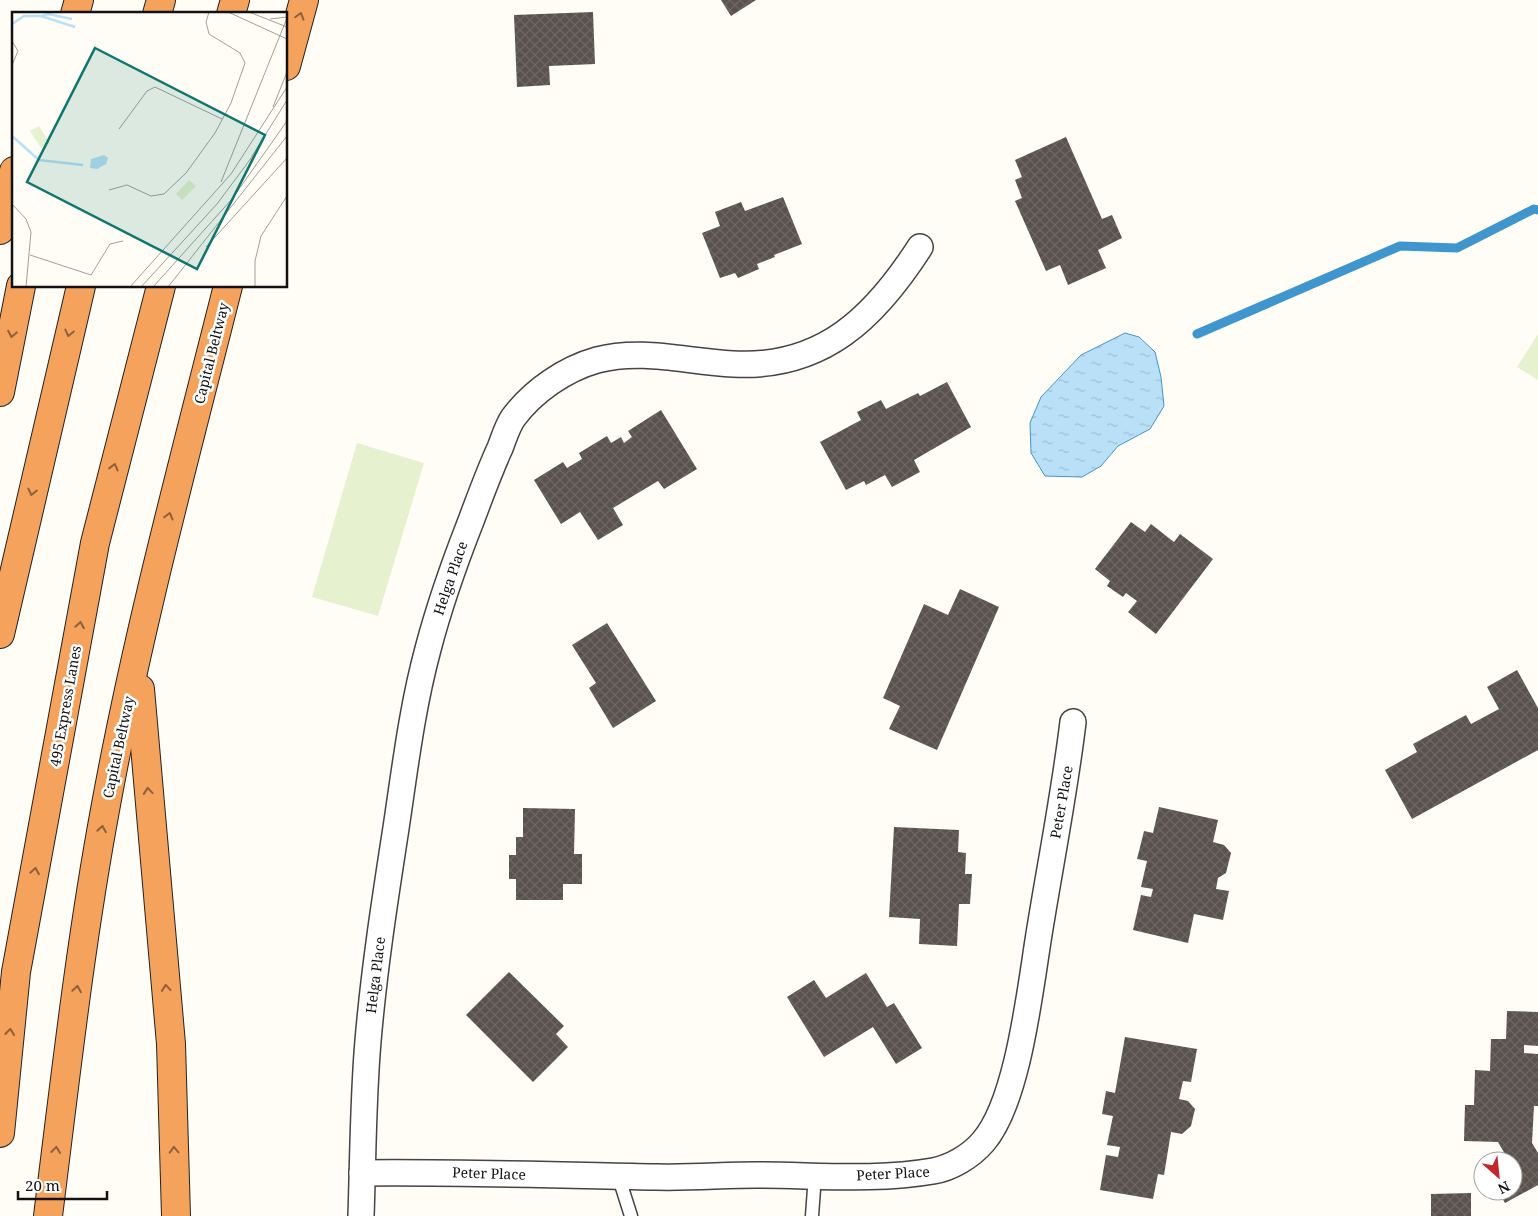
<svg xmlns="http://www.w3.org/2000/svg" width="1538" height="1216" viewBox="0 0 1538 1216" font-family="'Noto Serif',serif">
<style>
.pitch{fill:#e6f2cf}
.water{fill:url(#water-ripples);stroke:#3f96cf}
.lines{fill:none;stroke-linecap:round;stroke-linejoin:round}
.stream{stroke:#3f96cf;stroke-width:9}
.building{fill:url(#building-cross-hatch)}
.service-casing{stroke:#444;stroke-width:15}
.minor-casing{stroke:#444;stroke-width:28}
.motorway-casing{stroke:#222;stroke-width:30}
.service{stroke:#fff;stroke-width:12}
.minor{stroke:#fff;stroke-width:25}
.motorway{stroke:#f5a25d;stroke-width:28}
.oneway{stroke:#8e613b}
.labels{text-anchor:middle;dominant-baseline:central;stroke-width:5;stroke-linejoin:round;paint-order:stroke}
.street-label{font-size:14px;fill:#111;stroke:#fff}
.inset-river{fill:none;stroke:#b9e0f7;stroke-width:2.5}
.inset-road{fill:none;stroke:#a09f9a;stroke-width:1}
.view{fill:#0f766e;fill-opacity:0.15;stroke:#0f766e;stroke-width:2.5}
.inset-edge{fill:none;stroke:#111;stroke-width:2.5}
</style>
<defs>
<pattern id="water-ripples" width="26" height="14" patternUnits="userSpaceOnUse" patternTransform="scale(1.25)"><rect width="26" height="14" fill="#b9e0f7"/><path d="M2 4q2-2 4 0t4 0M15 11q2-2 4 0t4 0" fill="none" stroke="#9ebfd3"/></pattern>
<pattern id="building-cross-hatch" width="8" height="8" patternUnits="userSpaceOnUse" patternTransform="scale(1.25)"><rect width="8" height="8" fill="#5a524d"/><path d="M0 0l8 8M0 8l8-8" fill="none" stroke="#6d6662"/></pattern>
</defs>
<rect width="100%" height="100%" fill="#fffdf5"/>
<g class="pitch">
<polygon points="1538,334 1538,380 1517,367"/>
<polygon points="357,443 424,463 378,616 312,597"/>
</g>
<polygon class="water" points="1125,333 1139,337 1155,352 1161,377 1164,406 1150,429 1118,446 1101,466 1082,477 1045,476 1031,453 1030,423 1041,397 1081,355"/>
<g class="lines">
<polyline class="stream" points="1197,334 1400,246 1457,248 1534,209 1538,210"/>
</g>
<g class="building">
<polygon points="721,0 756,0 731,16"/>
<polygon points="593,12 595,64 549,66 550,85 517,87 514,15"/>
<polygon points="1066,137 1102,219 1112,215 1122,238 1098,250 1106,268 1068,285 1060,265 1046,271 1015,201 1022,198 1015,180 1022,177 1015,160"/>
<polygon points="783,197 802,244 774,255 775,257 757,264 759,269 738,278 735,273 720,278 702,233 720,226 715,212 741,202 745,211"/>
<polygon points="947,382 971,427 914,460 920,472 892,487 885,475 866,485 864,481 846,490 820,442 861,420 857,412 881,400 886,409 918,393 920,396"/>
<polygon points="661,410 697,469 664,489 658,481 613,508 623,525 598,540 580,512 561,524 534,480 563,462 567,468 582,459 579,453 607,436 611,443 621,437 624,443 632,437 628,431"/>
<polygon points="1131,522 1145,532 1151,524 1174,542 1180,534 1213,559 1156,634 1128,612 1137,601 1126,593 1123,597 1107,586 1110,581 1095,569"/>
<polygon points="960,589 999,607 937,750 889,729 900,706 883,698 924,604 948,615"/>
<polygon points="607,623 656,701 613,728 589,688 596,683 572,645"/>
<polygon points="1517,670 1538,708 1538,750 1412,819 1385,770 1417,752 1413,744 1466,715 1471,724 1499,709 1487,687"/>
<polygon points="1159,807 1218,820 1213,842 1224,845 1231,853 1226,873 1218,878 1216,889 1229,891 1223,920 1194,914 1188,943 1133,930 1141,895 1151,897 1153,889 1141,887 1147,861 1137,859 1144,831 1153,833"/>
<polygon points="523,808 575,809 574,854 582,854 582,884 563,884 563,900 516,900 516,879 509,879 509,855 516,855 516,837 523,837"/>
<polygon points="894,827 959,830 958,852 966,853 965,874 972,874 970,904 959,904 957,946 919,944 920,919 889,917"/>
<polygon points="509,972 564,1026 556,1034 568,1047 533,1082 466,1015"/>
<polygon points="866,973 887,1007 894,1003 922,1048 896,1064 873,1027 824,1057 787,997 814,980 826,998"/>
<polygon points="1507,1011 1538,1012 1538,1046 1524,1045 1524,1053 1538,1054 1538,1106 1534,1106 1532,1143 1538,1153 1538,1185 1505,1203 1498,1191 1513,1191 1513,1161 1509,1161 1498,1142 1464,1141 1465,1105 1474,1105 1475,1070 1490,1071 1491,1039 1506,1039"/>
<polygon points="1125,1037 1197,1049 1191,1082 1183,1081 1179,1099 1188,1101 1195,1109 1191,1126 1182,1134 1171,1132 1164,1175 1158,1174 1153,1199 1100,1190 1106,1155 1118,1157 1120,1147 1107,1145 1113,1116 1102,1114 1106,1091 1115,1093"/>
<polygon points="1471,1193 1471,1216 1431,1216 1431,1194"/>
</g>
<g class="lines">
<g class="service-casing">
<g id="service">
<polyline points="618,1175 631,1216"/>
<polyline points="812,1216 815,1175"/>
</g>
</g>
<g class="minor-casing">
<g id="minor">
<path d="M362 1173C460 1172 558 1175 656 1177 690 1178 724 1175 757 1175 815 1175 876 1181 933 1171 951 1168 971 1156 983 1142 1020 1100 1031 979 1041 922 1052 855 1065 789 1073 722"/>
<path d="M361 1216C363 1158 363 1099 368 1041 374 970 385 899 396 828 405 768 412 708 428 649 439 607 453 567 469 526 479 500 488 474 500 448 504 438 507 427 513 418 533 391 565 369 597 360 643 348 687 362 733 364 823 369 875 317 920 247"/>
</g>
</g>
<g class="motorway-casing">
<g id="motorway">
<polyline points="75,14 79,0"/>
<polyline points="157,14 161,0"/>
<polyline points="231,14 235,0"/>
<polyline points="286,66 304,0"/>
<polyline points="0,230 14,171"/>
<polyline points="0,392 21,286"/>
<polyline points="0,634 81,286"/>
<polyline points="140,689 171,1044 176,1216"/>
<polyline points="0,1133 16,972 95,543 161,286"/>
<path d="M48 1216C65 1081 80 945 105 810 137 634 184 460 228 286"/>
</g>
</g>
<use href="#service" class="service"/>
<use href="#minor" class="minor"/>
<use href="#motorway" class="motorway"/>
</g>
<defs><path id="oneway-chevron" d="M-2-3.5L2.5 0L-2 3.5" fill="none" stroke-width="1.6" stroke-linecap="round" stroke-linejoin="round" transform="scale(1.25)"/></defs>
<g class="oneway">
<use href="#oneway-chevron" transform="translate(300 16) rotate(-74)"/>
<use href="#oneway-chevron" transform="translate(69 333) rotate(103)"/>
<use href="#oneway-chevron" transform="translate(12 334) rotate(101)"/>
<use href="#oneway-chevron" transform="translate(114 467) rotate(-76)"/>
<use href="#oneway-chevron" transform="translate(32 492) rotate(103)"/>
<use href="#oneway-chevron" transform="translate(169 516) rotate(-75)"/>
<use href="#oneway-chevron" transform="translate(80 625) rotate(-80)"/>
<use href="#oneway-chevron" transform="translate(148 791) rotate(-95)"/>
<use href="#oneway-chevron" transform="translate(102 829) rotate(-81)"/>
<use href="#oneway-chevron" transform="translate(35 871) rotate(-80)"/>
<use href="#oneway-chevron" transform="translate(166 988) rotate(-95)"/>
<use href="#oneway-chevron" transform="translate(77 989) rotate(-81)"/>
<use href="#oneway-chevron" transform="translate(10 1032) rotate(-84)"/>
<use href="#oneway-chevron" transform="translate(56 1150) rotate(-83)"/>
<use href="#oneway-chevron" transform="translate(174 1150) rotate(-92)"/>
</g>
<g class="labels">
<g class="street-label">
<text transform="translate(211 353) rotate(-76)">Capital Beltway</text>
<text transform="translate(450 578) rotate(-71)">Helga Place</text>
<text transform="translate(65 706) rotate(-80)">495 Express Lanes</text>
<text transform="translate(118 747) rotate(-78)">Capital Beltway</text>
<text transform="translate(1061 802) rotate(-80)">Peter Place</text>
<text transform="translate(375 975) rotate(-83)">Helga Place</text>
<text transform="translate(489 1173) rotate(2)">Peter Place</text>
<text transform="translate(893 1173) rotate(-3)">Peter Place</text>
</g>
</g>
<g transform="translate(12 12)">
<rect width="275" height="275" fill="#fffdf5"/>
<path d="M27 114 38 131 29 136 18 119ZM177 168 184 174 170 188 164 182Z" fill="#e6f2cf"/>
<path d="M92 143 96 146 94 152 85 157 78 156 79 147Z" fill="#b9e0f7"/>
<path class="inset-river" d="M30 4 36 2 60 7M0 12 12 4H29L63 15M0 124 27 148 71 153"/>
<path class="inset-road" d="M216 0 275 27M237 0 275 15M258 7 275 5M0 29 6 39 0 53M261 95 275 60M107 117 135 79 143 75 210 107M209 170 275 6M97 178 115 173 139 184 152 182 174 161 203 121 219 91 233 51 228 41 197 22 194 10 197 0M0 192 14 207 19 220 14 275M194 235 275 146M18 243 79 263 98 232 111 229M118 275 219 162 275 75M129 275 205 192 237 149 275 88M141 275 220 187 275 109M156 275 275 124M243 275V249L249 224 275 184"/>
<path class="view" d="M83 36 253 123 185 257 15 170Z"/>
<rect width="275" height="275" class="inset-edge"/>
</g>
<g transform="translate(1498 1176) rotate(153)"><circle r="24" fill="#ffffff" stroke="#a0a0a0"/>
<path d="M0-4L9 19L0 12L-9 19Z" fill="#c4262e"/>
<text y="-8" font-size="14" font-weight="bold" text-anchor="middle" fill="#111111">N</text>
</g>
<path d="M18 1191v8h89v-8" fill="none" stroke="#111111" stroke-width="2.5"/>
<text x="25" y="1191" font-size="15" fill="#111111" stroke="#ffffff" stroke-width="4" paint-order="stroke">20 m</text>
</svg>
